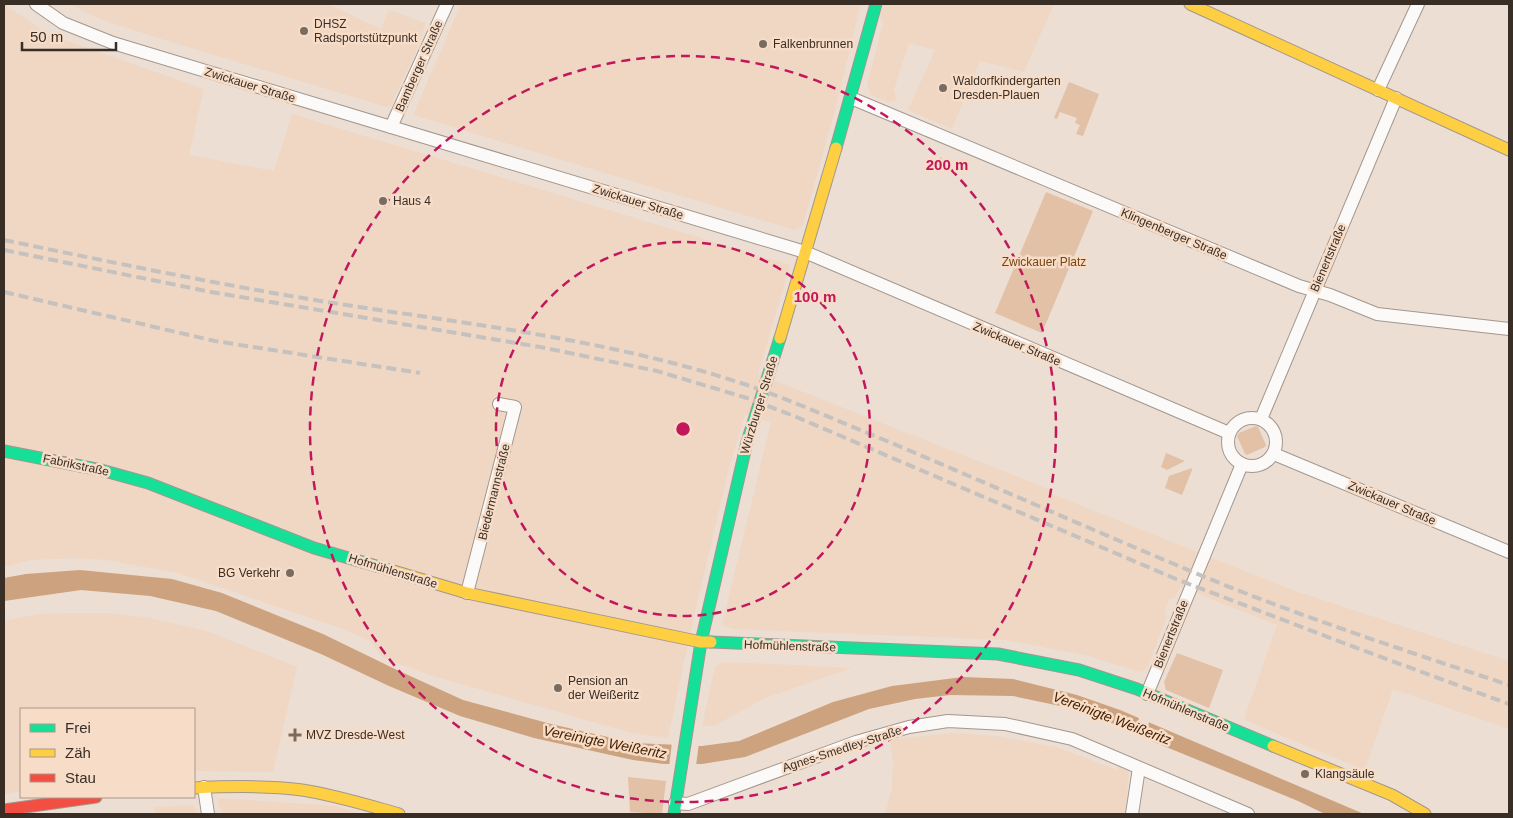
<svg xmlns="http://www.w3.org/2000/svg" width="1513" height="818" viewBox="0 0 1513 818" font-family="Helvetica,sans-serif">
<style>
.built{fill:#efd7c4}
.green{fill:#e2c1a7}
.water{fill:#cda27f}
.pier{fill:#ecded2}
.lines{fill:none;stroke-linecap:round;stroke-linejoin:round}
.street-casing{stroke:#a2978e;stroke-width:14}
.fast-casing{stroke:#a2978e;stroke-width:13}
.slow-casing{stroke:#a2978e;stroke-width:13}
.jam-casing{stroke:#a2978e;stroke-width:13}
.street{stroke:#fcfaf8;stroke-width:12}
.fast{stroke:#16e098;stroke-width:11}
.slow{stroke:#ffcf43;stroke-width:11}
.jam{stroke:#f24e42;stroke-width:11}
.rail{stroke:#c5c1be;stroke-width:4;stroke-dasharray:10 5;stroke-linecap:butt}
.ring{fill:none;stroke:#c2185b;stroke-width:2.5;stroke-dasharray:9 6}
.poi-dot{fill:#786c62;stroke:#f7ddc8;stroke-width:2}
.labels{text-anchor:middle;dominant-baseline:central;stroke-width:5;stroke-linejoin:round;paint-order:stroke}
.poi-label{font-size:12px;fill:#392e26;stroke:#f7ddc8;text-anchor:start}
.street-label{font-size:12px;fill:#392e26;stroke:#f7ddc8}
.park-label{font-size:12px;fill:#79450f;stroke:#f7ddc8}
.water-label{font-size:14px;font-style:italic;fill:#452100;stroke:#f7ddc8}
.centre{fill:#c2185b;stroke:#f7ddc8;stroke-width:2.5}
.ring-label{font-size:15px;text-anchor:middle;font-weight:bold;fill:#c2185b;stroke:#f7ddc8;stroke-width:5;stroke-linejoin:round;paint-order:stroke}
</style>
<rect width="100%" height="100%" fill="#ecded2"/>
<g class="built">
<polygon points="4,4 48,34 204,89 189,155 274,171 292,114 790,265 758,374 1053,491 1052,494 1292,590 1509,661 1509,729 1393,689 1365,770 1289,739 1244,719 1277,625 1180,587 1175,598 1169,599 1164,611 1167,617 1147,669 1139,672 1089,656 1006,640 733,629 722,625 771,422 745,415 729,468 692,625 668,738 631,733 430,675 383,658 370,641 343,629 178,573 106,560 78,558 30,560 4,567"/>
<polygon points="69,4 328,4 381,29 389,10 426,23 418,47 391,105 386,107 158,38 102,20"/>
<polygon points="461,4 861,4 835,110 803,225 794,230 413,115"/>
<polygon points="884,4 1054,4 1024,72 980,61 952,129 908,110 935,50 909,43 894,90 897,100 888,102 871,95 867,85 883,24 880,17"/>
<polygon points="76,613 109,613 149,618 207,631 297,667 273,772 194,771 194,709 21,709 21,791 4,794 4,621 39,614"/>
<polygon points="722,662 730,662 852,668 765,698 714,726 702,726 715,667"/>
<polygon points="952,733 994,736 1057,747 1117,770 1119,764 1128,769 1129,772 1125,814 885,814 892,788 893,761 890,740"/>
<polygon points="217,798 336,806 361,814 222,814"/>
<polygon points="194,805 197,814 155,814 154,807"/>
</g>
<g class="green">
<polygon points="1069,82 1099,94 1083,136 1076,134 1080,125 1075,123 1077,118 1060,112 1057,119 1054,118"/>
<polygon points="1046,192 1093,211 1042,333 995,313"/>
<polygon points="1256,426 1258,427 1266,445 1265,447 1247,455 1245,454 1237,436 1239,433"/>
<polygon points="1166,453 1185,461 1167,470 1161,467"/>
<polygon points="1192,468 1192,470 1182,495 1165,488 1169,476"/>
<polygon points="1177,653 1223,670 1209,708 1166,690 1164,682"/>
<polygon points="628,777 666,781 662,814 630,812"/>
</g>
<polygon class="water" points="80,570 172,579 222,593 323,634 397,670 463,700 551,724 634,743 702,746 739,741 833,702 892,686 963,677 1013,679 1077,695 1120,710 1364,814 1325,814 1298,801 1154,742 1126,728 1065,707 1013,696 950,695 915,699 869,709 745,757 702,764 664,764 633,760 534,738 460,716 389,686 321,654 216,611 150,596 81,590 4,601 4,578 26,574"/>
<g class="pier">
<polygon points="1139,716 1149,720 1147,741 1137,736"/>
<polygon points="672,742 699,743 696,766 669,767"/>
</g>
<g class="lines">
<g class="street-casing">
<g id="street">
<polyline points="36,4 63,23 113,43 805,252 1229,433"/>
<polyline points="1378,90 1418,4"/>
<polyline points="851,98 1299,286 1330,295 1377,314 1509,329"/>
<polyline points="391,127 447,4"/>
<circle cx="1252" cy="442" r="24"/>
<polyline points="1261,419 1396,98"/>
<polyline points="1274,454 1509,552"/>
<polyline points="467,593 515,407 499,404"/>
<polyline points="1147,694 1242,464"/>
<polyline points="204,787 208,814"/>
<polyline points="675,803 688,804 856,742 909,727 948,721 1005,724 1072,739 1248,814"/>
<polyline points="1132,814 1139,768"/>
</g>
</g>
<g class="fast-casing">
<g id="fast">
<polyline points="836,148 876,4"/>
<polyline points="4,451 101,470 148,483 314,548 390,570"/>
<polyline points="711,642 998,654 1079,670 1137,689 1273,746"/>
<polyline points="674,814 701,642 747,442 780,338"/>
</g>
</g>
<g class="slow-casing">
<g id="slow">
<polyline points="1190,4 1509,150"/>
<polyline points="780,338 836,148"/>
<polyline points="390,570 467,593 701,642 711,642"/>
<polyline points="1273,746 1392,795 1425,814"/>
<path d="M194 788C230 786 266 785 302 790 335 795 367 805 399 814"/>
</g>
</g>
<g class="jam-casing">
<polyline id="jam" points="4,810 96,797"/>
</g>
<use href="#street" class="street"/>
<use href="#fast" class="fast"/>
<use href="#slow" class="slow"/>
<use href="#jam" class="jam"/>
<g class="rail">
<path d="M4 240C115 263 226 286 339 304 477 325 617 341 750 386 795 402 838 421 882 439 980 480 1076 523 1174 564 1283 611 1397 648 1509 685"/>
<polyline points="4,250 211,292 540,347 657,371 747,398 794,416 1176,579 1362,650 1509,704"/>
<polyline points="4,292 215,341 420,373"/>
</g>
</g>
<g class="ring">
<circle cx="683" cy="429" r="187"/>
<circle cx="683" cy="429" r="373"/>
</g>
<g class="poi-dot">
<circle cx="304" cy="31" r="5"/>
<circle cx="763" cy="44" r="5"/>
<circle cx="943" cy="88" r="5"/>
<circle cx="383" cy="201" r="5"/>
<circle cx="290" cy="573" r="5"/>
<circle cx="558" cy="688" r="5"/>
<path d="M292.5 727.5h5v5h5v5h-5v5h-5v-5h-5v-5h5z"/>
<circle cx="1305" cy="774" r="5"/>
</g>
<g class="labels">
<g class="poi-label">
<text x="314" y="24">DHSZ<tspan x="314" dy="14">Radsportstützpunkt</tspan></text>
<text x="773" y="44">Falkenbrunnen</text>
<text x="953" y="81">Waldorfkindergarten<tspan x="953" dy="14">Dresden-Plauen</tspan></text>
<text x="393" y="201">Haus 4</text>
<text x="280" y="573" text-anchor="end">BG Verkehr</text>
<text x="568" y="681">Pension an<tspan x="568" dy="14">der Weißeritz</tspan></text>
<text x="306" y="735">MVZ Dresde-West</text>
<text x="1315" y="774">Klangsäule</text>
</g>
<g class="street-label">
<text transform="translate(419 66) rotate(-66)">Bamberger Straße</text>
<text transform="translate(250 85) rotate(17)">Zwickauer Straße</text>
<text transform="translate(638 202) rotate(17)">Zwickauer Straße</text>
<text transform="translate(1174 234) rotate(23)">Klingenberger Straße</text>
<text transform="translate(1328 258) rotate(-67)">Bienertstraße</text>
<text transform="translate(1017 344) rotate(23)">Zwickauer Straße</text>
<text transform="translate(759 405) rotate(-73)">Würzburger Straße</text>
<text transform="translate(76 465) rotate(12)">Fabrikstraße</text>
<text transform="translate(494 492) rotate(-76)">Biedermannstraße</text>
<text transform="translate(1392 503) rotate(23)">Zwickauer Straße</text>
<text transform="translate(393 571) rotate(17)">Hofmühlenstraße</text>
<text transform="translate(1171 634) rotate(-68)">Bienertstraße</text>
<text transform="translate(790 646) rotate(2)">Hofmühlenstraße</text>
<text transform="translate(1186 710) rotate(23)">Hofmühlenstraße</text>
<text transform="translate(842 749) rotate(-18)">Agnes-Smedley-Straße</text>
</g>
<g class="park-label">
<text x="1044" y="262">Zwickauer Platz</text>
</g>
<g class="water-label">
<text transform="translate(1112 718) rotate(21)">Vereinigte Weißeritz</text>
<text transform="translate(605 742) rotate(11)">Vereinigte Weißeritz</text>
</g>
</g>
<circle cx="683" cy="429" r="8" class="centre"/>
<g class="ring-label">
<text x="947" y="170">200 m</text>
<text x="815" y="302">100 m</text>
</g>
<rect width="1513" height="818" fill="none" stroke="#392e26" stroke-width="10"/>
<rect x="20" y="708" width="175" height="90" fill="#f7ddc8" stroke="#ab9787"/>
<rect x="30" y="724" width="25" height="8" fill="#16e098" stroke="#ab9787"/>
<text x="65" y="733" font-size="15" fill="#392e26">Frei</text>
<rect x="30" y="749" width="25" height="8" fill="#ffcf43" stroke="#ab9787"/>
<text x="65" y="758" font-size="15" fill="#392e26">Zäh</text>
<rect x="30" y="774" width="25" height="8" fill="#f24e42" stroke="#ab9787"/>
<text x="65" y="783" font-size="15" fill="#392e26">Stau</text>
<path d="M22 42v8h94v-8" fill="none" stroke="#392e26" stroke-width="2.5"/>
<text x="30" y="42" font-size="15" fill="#392e26" stroke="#f7ddc8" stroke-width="4" paint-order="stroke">50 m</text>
</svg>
